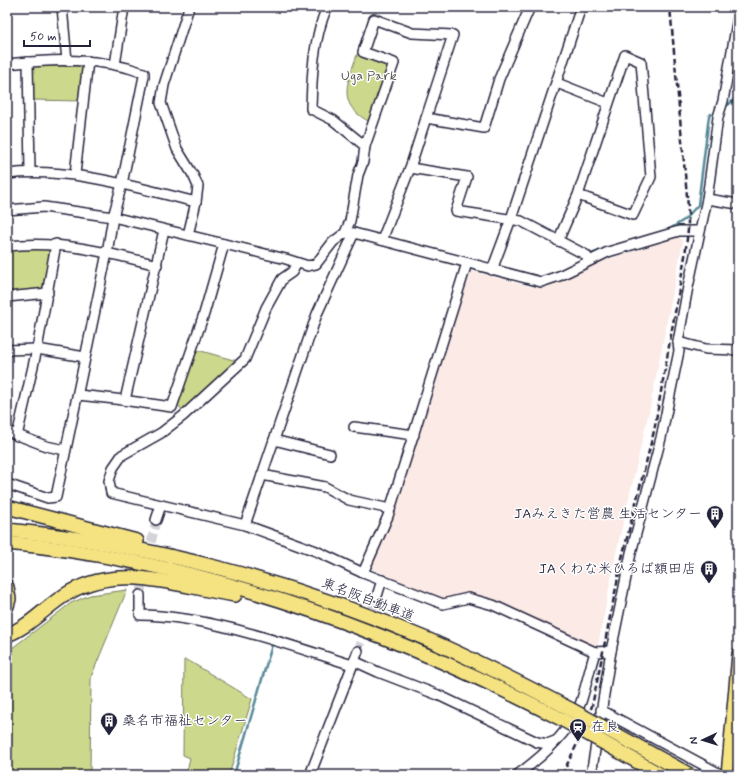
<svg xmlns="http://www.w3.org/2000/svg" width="745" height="782" viewBox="0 0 745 782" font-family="Mynerve,'Klee One',sans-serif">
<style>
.built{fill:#fbeae5}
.green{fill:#ccd88c;stroke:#777d64}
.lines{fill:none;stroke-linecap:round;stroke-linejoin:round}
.stream{stroke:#598998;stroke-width:2.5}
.minor-tunnel{stroke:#d3d3d8;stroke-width:9;stroke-dasharray:9 4.5;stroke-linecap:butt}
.minor-casing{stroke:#22223b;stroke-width:12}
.major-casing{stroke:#22223b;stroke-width:14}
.highway-casing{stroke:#22223b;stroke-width:16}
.minor{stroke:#fff;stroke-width:9}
.major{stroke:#f5e382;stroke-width:11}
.highway{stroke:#f5e382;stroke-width:13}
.rail{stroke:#22223b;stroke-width:2.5;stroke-dasharray:6 3;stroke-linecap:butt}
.highway-bridge-casing{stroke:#22223b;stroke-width:16;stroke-linecap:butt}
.highway-bridge{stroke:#f5e382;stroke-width:13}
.labels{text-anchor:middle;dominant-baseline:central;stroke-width:3;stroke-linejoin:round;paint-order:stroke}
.park-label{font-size:14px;fill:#555953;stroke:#fff}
.poi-label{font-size:14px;fill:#22223b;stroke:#fff;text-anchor:end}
.street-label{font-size:14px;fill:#22223b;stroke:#fff}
</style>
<rect width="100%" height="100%" fill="#fff"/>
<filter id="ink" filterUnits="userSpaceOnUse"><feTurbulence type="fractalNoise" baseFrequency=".025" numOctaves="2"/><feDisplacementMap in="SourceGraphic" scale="8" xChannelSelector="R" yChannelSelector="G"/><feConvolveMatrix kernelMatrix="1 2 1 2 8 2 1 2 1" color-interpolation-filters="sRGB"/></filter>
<g filter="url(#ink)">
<polygon class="built" points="679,237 683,241 650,407 616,553 597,650 467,594 443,599 372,569 372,564 393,517 468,270 532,287 546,287 593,264"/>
<g class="green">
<path d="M358 52 393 64 372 123C335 105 347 83 358 52Z"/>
<polygon points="30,66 85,66 81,101 31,100"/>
<polygon points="52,248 44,289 7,293 7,250"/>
<polygon points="194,349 237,361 184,412 177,404"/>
<polygon points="127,590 91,677 90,775 7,775 7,652 71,603 90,595"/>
<polygon points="184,660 189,661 252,699 229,775 186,775 190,758 183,755"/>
</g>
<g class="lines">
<g class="stream">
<polyline points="728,105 738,96"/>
<polyline points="668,230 684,220 698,205 709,116 711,114"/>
<polyline points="591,254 600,251"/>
<polyline points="234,775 272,645"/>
</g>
<g class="minor-tunnel">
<polyline points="140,595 156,520"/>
<polyline points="358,651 377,596"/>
</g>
<g class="minor-casing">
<g id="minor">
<polyline points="62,7 67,61"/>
<polyline points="28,62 30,171"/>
<path d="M7 64C52 59 101 57 144 73V76L122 184 113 217 107 253 56 497 48 498 7 484"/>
<polyline points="115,65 124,7"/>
<polyline points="557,83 608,103"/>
<polyline points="365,146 394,63 363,52 374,19 412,33 453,35 426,118 484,128 499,79 530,7"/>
<polyline points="410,168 467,177 456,211 521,221 586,255 589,260"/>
<path d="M7 174C72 167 134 187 196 202"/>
<polyline points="75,174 88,61"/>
<polyline points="707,199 738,204"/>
<path d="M7 210 44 207 113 217 286 259 308 266 316 264 333 242 345 233 350 221 358 175 363 162 365 146 333 120 311 109C312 74 313 40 327 7"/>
<polyline points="345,233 354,233 541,282 559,276 608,252 679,231 700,231"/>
<polyline points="188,235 196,202 198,186 193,175 177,149 161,103 164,85 189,7"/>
<polyline points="382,240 410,168 426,118"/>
<polyline points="558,241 578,195 625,55 641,62 651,177 633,215 578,195"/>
<path d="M7 246C61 240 105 252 157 265"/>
<polyline points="297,263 292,272 282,279 266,308 245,359 183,416 161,433 122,455 113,468 109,481 111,493 245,525 316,551 363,573 443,604 468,598 493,605 595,652 611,651"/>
<polyline points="492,270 511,219 581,7"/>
<polyline points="7,297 48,293"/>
<polyline points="678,342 706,349 738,350"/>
<polyline points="7,350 37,349 85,357"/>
<polyline points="78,395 115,399 172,407 204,314 224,244"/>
<polyline points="125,400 164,230"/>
<polyline points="354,427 414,435"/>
<polyline points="7,431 46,446 65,450"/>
<polyline points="17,436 37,349 56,244"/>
<polyline points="274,440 330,454"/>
<polyline points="262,475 325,487 349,500 390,509"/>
<polyline points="156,520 161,505"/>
<polyline points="245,525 317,314 354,233"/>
<polyline points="363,573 388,516 467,263"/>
<path d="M140 595V615C210 616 285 644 352 665"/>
<polyline points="377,596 382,580"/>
<polyline points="354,661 378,672 438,695 537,742 547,744 555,741"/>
<polyline points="601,710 722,775"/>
<polyline points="310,775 358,651"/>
<path d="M517 775C542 757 570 733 581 702 586 686 590 668 595 652"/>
<polyline points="591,775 611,651 631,553 661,438 679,351 678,342 687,292 707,199 718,117 723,101 738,17"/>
</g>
</g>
<g class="major-casing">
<polyline id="major" points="727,775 738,654"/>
</g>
<g class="highway-casing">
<g id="highway">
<polyline points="7,507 137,541"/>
<path d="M7 530C151 544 296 583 429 640 477 661 524 685 570 709"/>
<path d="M7 543C203 561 391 630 565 721"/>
<polyline points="7,587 9,599 7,606"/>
<path d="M7 635C31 626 48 604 70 592 122 562 180 587 235 595"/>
</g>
</g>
<use href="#minor" class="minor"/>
<use href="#major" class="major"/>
<use href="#highway" class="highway"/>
<polyline class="rail" points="562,775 578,742 592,706 622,558 654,431 685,256 688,230 688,207 670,7"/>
<g class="highway-bridge-casing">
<g id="highway-bridge">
<polyline points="570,709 690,775"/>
<polyline points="565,721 661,775"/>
</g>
</g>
<use href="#highway-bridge" class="highway-bridge"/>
</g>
</g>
<defs>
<g id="building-pin" transform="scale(0.9)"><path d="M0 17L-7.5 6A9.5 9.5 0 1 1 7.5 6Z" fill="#22223b" stroke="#fff"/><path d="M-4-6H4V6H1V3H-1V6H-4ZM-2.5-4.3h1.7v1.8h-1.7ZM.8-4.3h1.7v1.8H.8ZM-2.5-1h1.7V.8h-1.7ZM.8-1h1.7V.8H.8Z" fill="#fff"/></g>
<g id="station-pin" transform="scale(0.9)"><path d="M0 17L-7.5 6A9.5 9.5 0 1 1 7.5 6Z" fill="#22223b" stroke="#fff"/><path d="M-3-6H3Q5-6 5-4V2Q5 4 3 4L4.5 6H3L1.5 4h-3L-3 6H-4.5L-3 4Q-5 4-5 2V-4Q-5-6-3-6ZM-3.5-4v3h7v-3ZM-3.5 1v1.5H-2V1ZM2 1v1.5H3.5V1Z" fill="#fff"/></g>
</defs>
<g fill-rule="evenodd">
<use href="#building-pin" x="715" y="514"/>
<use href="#building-pin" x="709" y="569"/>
<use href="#building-pin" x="109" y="721"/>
<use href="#station-pin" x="578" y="727"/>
</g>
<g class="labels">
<g class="park-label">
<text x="369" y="76">Uga Park</text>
</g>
<g class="poi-label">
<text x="702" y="514">JAみえきた営農 生活センター</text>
<text x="696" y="569">JAくわな米ひろば額田店</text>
<text x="122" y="721" text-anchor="start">桑名市福祉センター</text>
<text x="591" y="727" text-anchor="start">在良</text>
</g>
<g class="street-label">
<text transform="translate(368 600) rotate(21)">東名阪自動車道</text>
</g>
</g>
<rect width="745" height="782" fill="none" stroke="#fff" stroke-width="24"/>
<rect x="12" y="12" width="721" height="758" fill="none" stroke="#22223b" stroke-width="1.5" filter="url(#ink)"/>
<g transform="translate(703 740) rotate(266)" stroke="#ffffff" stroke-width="3" paint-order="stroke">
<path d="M0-3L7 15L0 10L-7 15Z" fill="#22223b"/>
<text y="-6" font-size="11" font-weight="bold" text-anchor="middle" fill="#22223b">N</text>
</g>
<path d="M24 40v6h66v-6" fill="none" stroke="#22223b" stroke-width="2"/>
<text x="30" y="40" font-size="12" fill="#22223b" stroke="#ffffff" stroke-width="3" paint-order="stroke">50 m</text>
</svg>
